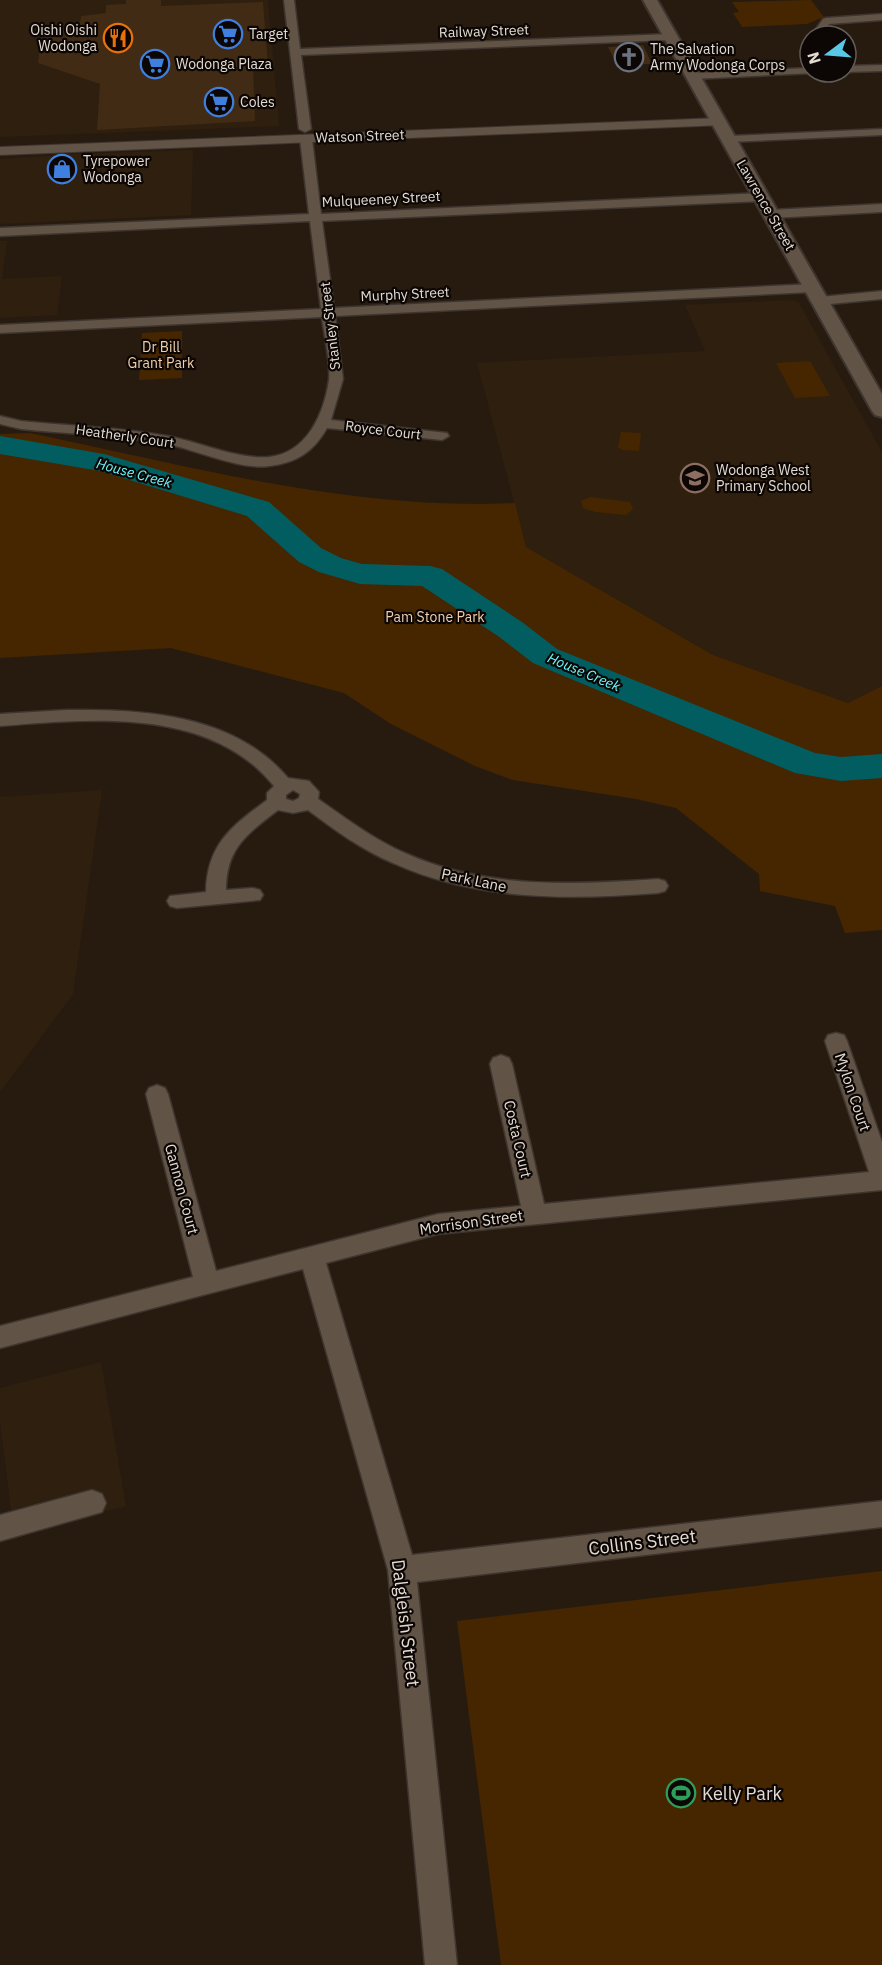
<svg xmlns="http://www.w3.org/2000/svg" width="882" height="1965" viewBox="0 0 882 1965" font-family="'IBM Plex Sans',sans-serif">
<style>
.built{fill:#2f1f0e}
.green{fill:#462600}
.lines{fill:none;stroke-linecap:round;stroke-linejoin:round}
.river{fill:#025d60;fill-rule:evenodd}
.building{fill:#412b14}
.minor-casing{stroke:#3e352f;stroke-width:3}
.tertiary-casing{stroke:#3e352f;stroke-width:2}
.secondary-casing{stroke:#3e352f;stroke-width:4}
.minor{fill:#615346;fill-rule:evenodd}
.tertiary{fill:#615346;fill-rule:evenodd}
.secondary{fill:#615346;fill-rule:evenodd}
.labels{text-anchor:middle;dominant-baseline:central;stroke-width:4.5;stroke-linejoin:round;paint-order:stroke}
.far-poi-label{font-size:14px;fill:#e4dcd4;stroke:#0c0704;text-anchor:start}
.far-street-label{font-size:14px;fill:#e4dcd4;stroke:#0c0704}
.far-park-label{font-size:14px;fill:#f2cfad;stroke:#0c0704}
.far-water-label{font-size:14px;font-style:italic;fill:#6cf8fe;stroke:#0c0704}
.street-label{font-size:15px;fill:#e4dcd4;stroke:#0c0704}
.near-street-label{font-size:18px;fill:#e4dcd4;stroke:#0c0704}
.near-poi-label{font-size:18px;fill:#e4dcd4;stroke:#0c0704;text-anchor:start}
</style>
<rect width="100%" height="100%" fill="#271b10"/>
<g class="built">
<polygon points="0,0 268,0 279,126 0,137"/>
<polygon points="193,150 191,215 0,224 0,159 76,154"/>
<polygon points="0,241 7,241 2,279 62,276 57,315 0,318"/>
<polygon points="791,300 799,303 882,452 882,686 848,703 713,655 526,547 477,363 705,351 685,305"/>
<polygon points="102,790 73,994 0,1092 0,797"/>
<polygon points="101,1362 126,1506 99,1513 94,1488 11,1510 0,1421 0,1388"/>
</g>
<g class="green">
<polygon points="811,0 824,17 807,24 742,27 733,13 739,12 732,2"/>
<polygon points="182,331 182,378 139,380 142,333"/>
<polygon points="810,361 830,396 795,398 776,363"/>
<polygon points="621,432 641,433 639,451 622,450 618,447"/>
<path d="M30 433C189 466 352 511 515 503L526 547 713 655 848 703 882 686V930L845 933 835 906 760 891 759 874 676 808 636 799 513 780 475 766 391 724 344 693 171 648 0 658V434Z"/>
<polygon points="590,497 630,502 633,509 626,515 595,512 583,508 581,501"/>
<polygon points="882,1571 882,1965 501,1965 457,1621"/>
</g>
<g class="lines">
<polygon class="river" points="0,436 104,454 269,502 321,548 341,558 362,564 430,566 442,569 522,622 557,649 815,753 841,757 882,754 882,778 841,781 795,773 533,663 498,636 422,586 360,584 319,572 299,562 247,516 100,471 0,454"/>
</g>
<g class="building">
<polygon points="126,0 161,0 161,6 263,2 268,66 253,66 255,121 97,130 100,84 38,63 41,37 80,23 81,16 106,13 106,5 126,4"/>
<polygon points="643,45 652,64 617,65 608,47"/>
</g>
<g class="lines">
<g class="minor-casing">
<g id="minor">
<polygon points="284,0 294,0 300,49 671,34 676,37 671,40 301,55 311,129 305,132 299,129"/>
<polygon points="882,14 882,20 829,24 826,29 829,36 819,36 816,29 823,19 826,18"/>
<polygon points="882,65 882,71 846,72 845,72 846,66"/>
<polygon points="810,68 810,72 814,73 693,79 688,76 693,73"/>
<polygon points="882,129 882,135 729,142 723,139 729,136"/>
<path d="M306 136 312 139 321 214 762 193 768 197 762 201 322 221 334 308 812 284 818 288 812 292 335 316 343 379 331 420 447 433 449 436 442 440 327 428C314 451 297 463 269 466 239 470 197 450 167 444 119 435 69 434 21 429L0 424V416L21 421C69 426 119 427 167 436 197 441 238 460 269 457 307 453 324 414 329 380 331 363 324 335 322 317L0 333V325L321 309 310 221 0 236V228L309 214 300 139Z"/>
<polygon points="882,204 882,212 772,218 766,214 772,210"/>
<polygon points="882,291 882,299 820,305 813,301 820,297"/>
<path d="M67 710C144 709 234 714 288 778L309 781 319 792 318 799C347 819 374 840 407 854 486 889 573 885 658 879L665 881 668 886 665 891 658 893C568 900 477 901 393 863 362 850 335 830 308 810L293 813 278 810C247 834 226 848 226 890L253 888 260 890 263 895 260 900 177 908 170 906 167 901 170 896 206 892C207 844 232 826 267 800V793L274 786C209 706 91 719 0 726V714ZM293 790 300 794 299 798 293 801 286 799V795Z"/>
<polygon points="836,1033 844,1035 847,1041 882,1142 882,1190 438,1234 326,1263 412,1555 882,1501 882,1527 417,1582 457,1965 425,1965 388,1570 303,1269 0,1348 0,1326 193,1277 146,1094 149,1088 157,1085 165,1088 168,1094 216,1271 438,1214 521,1206 490,1064 493,1058 501,1055 509,1058 512,1064 544,1204 869,1172 825,1041 828,1035"/>
<polygon points="92,1490 102,1494 106,1503 102,1512 0,1541 0,1515"/>
</g>
</g>
<g class="tertiary-casing">
<polygon id="tertiary" points="719,118 726,122 724,125 0,155 0,147"/>
</g>
<g class="secondary-casing">
<polygon id="secondary" points="643,0 657,0 882,394 882,417 875,415 872,411"/>
</g>
<use href="#minor" class="minor"/>
<use href="#tertiary" class="tertiary"/>
<use href="#secondary" class="secondary"/>
</g>
<defs>
<g id="supermarket-ring" transform="scale(1.5)"><circle r="9.5" fill="#0c0704" stroke="#3f7fe0" stroke-width="1.5"/><path d="M-6-5.5h2.5l.6 2H6L4.5 2H-2.5L-4.4-4H-6ZM-1.5 3.2a1.3 1.3 0 1 0 .1 0ZM3 3.2a1.3 1.3 0 1 0 .1 0Z" fill="#3f7fe0"/></g>
<g id="restaurant-ring" transform="scale(1.5)"><circle r="9.5" fill="#0c0704" stroke="#e8710a" stroke-width="1.5"/><path d="M-5-6h1v4h1v-4h1v4h1v-4h1v5L-1.5 .5V6h-2V.5L-5-1ZM5-6V6H3V1.5H1.5Q1.5-4 5-6Z" fill="#e8710a"/></g>
<g id="church-ring" transform="scale(1.5)"><circle r="9.5" fill="#0c0704" stroke="#6b7280" stroke-width="1.5"/><path d="M-1.2-6h2.4v3.5h3.3v2.4h-3.3V6h-2.4V-.1h-3.3v-2.4h3.3Z" fill="#6b7280"/></g>
<g id="shop-ring" transform="scale(1.5)"><circle r="9.5" fill="#0c0704" stroke="#3f7fe0" stroke-width="1.5"/><path d="M-5-2.5h2.3a2.7 3.5 0 0 1 5.4 0H5L5.5 6h-11ZM-1.5-2.5h3a1.5 2.3 0 0 0-3 0Z" fill="#3f7fe0"/></g>
<g id="school-ring" transform="scale(1.5)"><circle r="9.5" fill="#0c0704" stroke="#8d6e63" stroke-width="1.5"/><path d="M0-5L7-2L0 1L-7-2ZM-4 1L0 2.5L4 1V4Q0 6-4 4Z" fill="#8d6e63"/></g>
<g id="stadium-ring" transform="scale(1.5)"><circle r="9.5" fill="#0c0704" stroke="#2e9e5b" stroke-width="1.5"/><path d="M0-5a6.5 5 0 1 0 0 10a6.5 5 0 1 0 0-10ZM-3.5-1.8h7v3.6h-7Z" fill="#2e9e5b"/></g>
</defs>
<g fill-rule="evenodd">
<use href="#supermarket-ring" x="228" y="34"/>
<use href="#restaurant-ring" x="118" y="38"/>
<use href="#church-ring" x="629" y="57"/>
<use href="#supermarket-ring" x="155" y="64"/>
<use href="#supermarket-ring" x="219" y="102"/>
<use href="#shop-ring" x="62" y="169"/>
<use href="#school-ring" x="695" y="478"/>
<use href="#stadium-ring" x="681" y="1793"/>
</g>
<g class="labels">
<g class="far-poi-label">
<text x="97" y="30" text-anchor="end">Oishi Oishi<tspan x="97" dy="16">Wodonga</tspan></text>
<text x="249" y="34">Target</text>
<text x="650" y="49">The Salvation<tspan x="650" dy="16">Army Wodonga Corps</tspan></text>
<text x="176" y="64">Wodonga Plaza</text>
<text x="240" y="102">Coles</text>
<text x="83" y="161">Tyrepower<tspan x="83" dy="16">Wodonga</tspan></text>
<text x="716" y="470">Wodonga West<tspan x="716" dy="16">Primary School</tspan></text>
</g>
<g class="far-street-label">
<text transform="translate(484 31) rotate(-2)">Railway Street</text>
<text transform="translate(360 136) rotate(-2)">Watson Street</text>
<text transform="translate(381 199) rotate(-3)">Mulqueeney Street</text>
<text transform="translate(766 205) rotate(60)">Lawrence Street</text>
<text transform="translate(405 294) rotate(-3)">Murphy Street</text>
<text transform="translate(330 326) rotate(-97)">Stanley Street</text>
<text transform="translate(383 430) rotate(7)">Royce Court</text>
<text transform="translate(125 436) rotate(8)">Heatherly Court</text>
</g>
<g class="far-park-label">
<text x="161" y="347">Dr Bill<tspan x="161" dy="16">Grant Park</tspan></text>
<text x="435" y="617">Pam Stone Park</text>
</g>
<g class="far-water-label">
<text transform="translate(134 473) rotate(15)">House Creek</text>
<text transform="translate(584 672) rotate(23)">House Creek</text>
</g>
<g class="street-label">
<text transform="translate(474 880) rotate(12)">Park Lane</text>
<text transform="translate(853 1092) rotate(71)">Mylon Court</text>
<text transform="translate(518 1139) rotate(77)">Costa Court</text>
<text transform="translate(182 1189) rotate(75)">Gannon Court</text>
<text transform="translate(471 1222) rotate(-8)">Morrison Street</text>
</g>
<g class="near-street-label">
<text transform="translate(642 1542) rotate(-7)">Collins Street</text>
<text transform="translate(406 1623) rotate(83)">Dalgleish Street</text>
</g>
<g class="near-poi-label">
<text x="702" y="1793">Kelly Park</text>
</g>
</g>
<g transform="translate(828 54) rotate(254)"><circle r="28" fill="#0c0704" stroke="#625c57" stroke-width="1.5"/>
<path d="M0-4.5L10 22L0 15L-10 22Z" fill="#58c8e4"/>
<text y="-9" font-size="16" font-weight="bold" text-anchor="middle" fill="#e4dcd4">N</text>
</g>
</svg>
